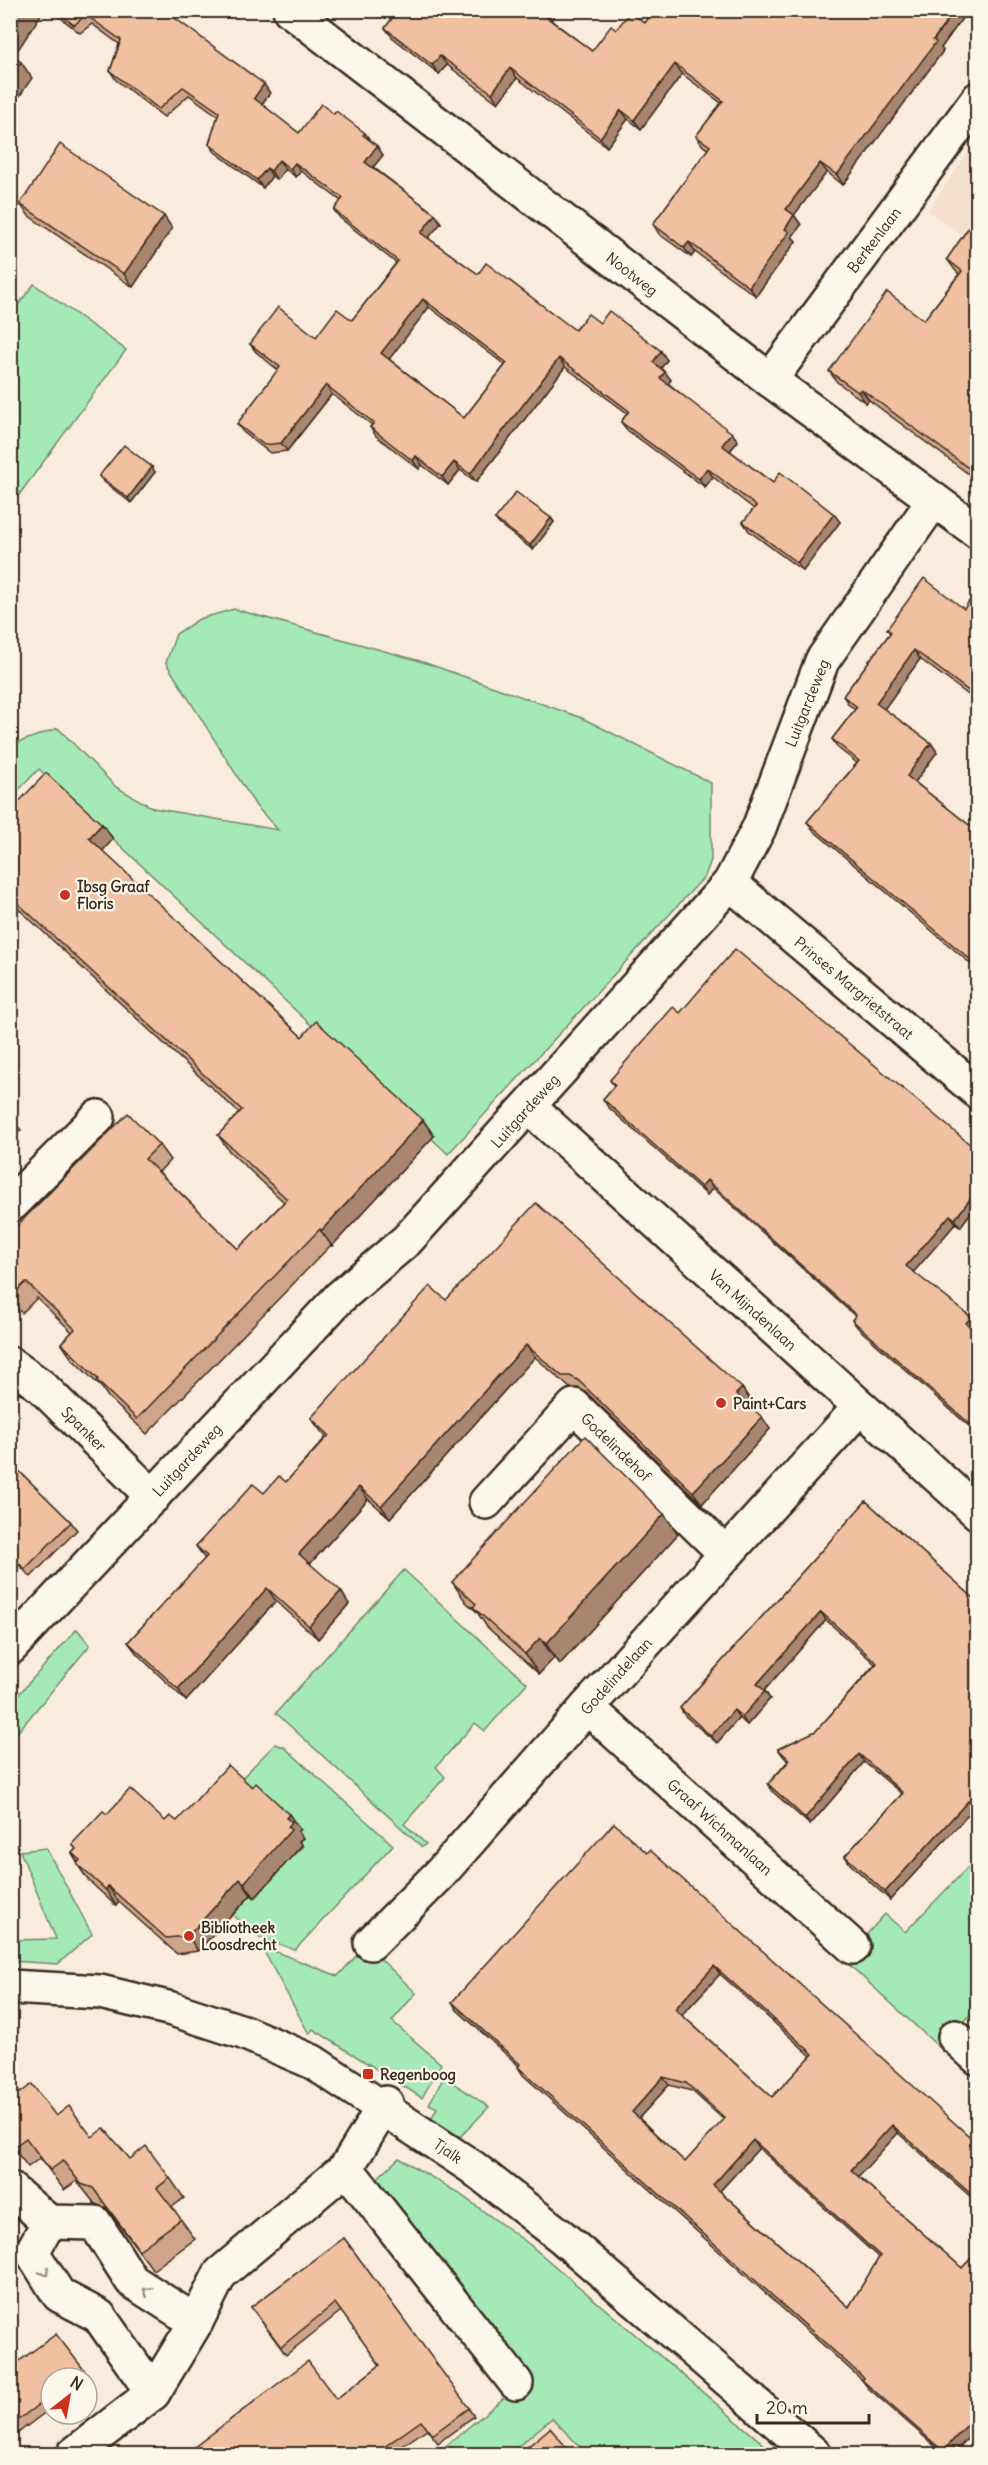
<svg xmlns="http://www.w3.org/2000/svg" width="988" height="2465" viewBox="0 0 988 2465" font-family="Delius,sans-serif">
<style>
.built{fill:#f6dfcb}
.green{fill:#a5eab6;stroke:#708a6a;stroke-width:1.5}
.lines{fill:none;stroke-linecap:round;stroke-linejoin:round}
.street-casing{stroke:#3b2a1e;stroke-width:38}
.secondary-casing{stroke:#3b2a1e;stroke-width:38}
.street{stroke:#fbf7ec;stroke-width:33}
.secondary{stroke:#fbf7ec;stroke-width:33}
.wall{fill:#cea58a;stroke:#3b2a1e;stroke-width:1.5;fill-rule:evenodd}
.shaded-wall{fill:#a88670;stroke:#3b2a1e;stroke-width:1.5}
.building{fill:#f0c0a0;stroke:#3b2a1e;stroke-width:1.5;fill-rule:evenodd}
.oneway{stroke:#9b9085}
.poi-dot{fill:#c8321e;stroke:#fbf7ec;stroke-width:2}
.labels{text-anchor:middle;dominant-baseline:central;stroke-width:4.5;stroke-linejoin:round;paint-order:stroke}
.street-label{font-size:15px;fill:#3b2a1e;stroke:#fbf7ec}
.poi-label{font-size:15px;font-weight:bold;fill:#3b2a1e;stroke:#fbf7ec;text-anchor:start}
</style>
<rect width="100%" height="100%" fill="#f9ecdd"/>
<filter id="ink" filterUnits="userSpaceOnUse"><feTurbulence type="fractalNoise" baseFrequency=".0167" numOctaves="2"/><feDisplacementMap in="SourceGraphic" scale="12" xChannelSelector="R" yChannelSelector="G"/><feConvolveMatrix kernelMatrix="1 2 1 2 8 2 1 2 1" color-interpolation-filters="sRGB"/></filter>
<g filter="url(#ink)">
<g class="built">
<polygon points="977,139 977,246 928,211"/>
<polygon points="561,2407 618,2454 503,2454"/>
</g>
<g class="green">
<polygon points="34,284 126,350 13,503 10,501 11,314"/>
<polygon points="234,609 420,661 582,718 711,783 711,860 705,876 448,1154 39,769 11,798 11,745 58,728 116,787 153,808 278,830 256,806 166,663 176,634 199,619"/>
<polygon points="404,1570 527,1683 485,1731 475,1723 436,1767 445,1777 404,1824 426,1844 422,1847 276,1713"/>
<polygon points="77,1629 90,1645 11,1740 11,1703"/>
<polygon points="275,1744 284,1747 393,1845 295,1950 259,1937 233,1915 251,1895 255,1898 265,1887 262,1883 269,1876 273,1879 283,1866 280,1863 291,1850 296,1854 303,1846 299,1842 297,1833 300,1829 239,1781"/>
<polygon points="46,1848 92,1934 58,1964 11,1961 11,1940 56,1939 20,1851"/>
<polygon points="977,1858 978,1981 974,1985 977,1989 977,2005 943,2051 844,1960 885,1914 905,1932"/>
<polygon points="366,1945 416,1993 392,2021 441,2064 422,2098 313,2029 309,2034 261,1946 338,1976"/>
<polygon points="444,2077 489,2107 460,2137 431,2119 437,2108 429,2104"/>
<polygon points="399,2158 458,2193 529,2244 775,2454 587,2454 552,2418 509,2454 436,2454 528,2378 372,2183"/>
</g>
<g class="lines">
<g class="street-casing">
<g id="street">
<polyline points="290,10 770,380 978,532"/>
<polyline points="770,380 978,99"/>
<polyline points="730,883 978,1092"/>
<polyline points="529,1107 978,1513"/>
<polyline points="10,1205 98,1117"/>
<polyline points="10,1364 41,1386 153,1497"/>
<polyline points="486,1502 574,1406 726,1554"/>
<polyline points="10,1648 340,1297 407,1240 730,883 759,828 822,661 934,500"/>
<polyline points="587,1707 853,1947"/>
<polyline points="371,1943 440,1874 587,1707 860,1407"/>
<polyline points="955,2037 978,2058"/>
<polyline points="346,2168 516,2383"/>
<polyline points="10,2189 49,2222 95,2223 132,2281 196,2322"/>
<polyline points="49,2222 32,2252 59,2295 99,2316 153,2393"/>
<polyline points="74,2454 153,2393 196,2322 220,2274 346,2168 386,2103"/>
</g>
</g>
<g class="secondary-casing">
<polyline id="secondary" points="10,1987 100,1992 172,2009 243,2032 313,2062 472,2167 562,2237 814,2454"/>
</g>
<use href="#street" class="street"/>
<use href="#secondary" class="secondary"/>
</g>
<g class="wall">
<path d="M51 10H164L270 93 261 104 299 133 334 114 365 133 370 140 383 155 373 167 435 214 441 223 428 238 478 274 575 330 600 323 667 360 661 368 671 380 668 383 738 441 730 451 773 483 840 522 803 571 749 531 743 522 754 509 713 477 705 487 627 430 621 422 627 413 565 367 476 482 460 470 448 485 422 465 419 469 376 436 370 427 372 425 332 394 287 451 270 453 243 432 237 424 278 370 256 352 250 344 316 337 352 320 396 263 340 218 334 210 341 201 301 171 296 177 285 169 277 180 272 176 263 188 215 152 209 144 218 116 189 95 164 117 116 80 110 71 119 44 92 24 80 33ZM429 307 505 365 464 418 389 359Z"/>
<polygon points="380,10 558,10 551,20 592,51 616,30 645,23 654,10 968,10 941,48 943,51 843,185 827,172 794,215 801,225 792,237 796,241 756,296 695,252 691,257 659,234 653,224 708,149 703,146 696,136 721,103 682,74 641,129 628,119 607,147 517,78 498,103 447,65 439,74 392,37 385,28 391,20"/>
<polygon points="20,204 172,228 133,287 29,216"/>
<polygon points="978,214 978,481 869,400 866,403 837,382 829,371 924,320 959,274 955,270 947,259"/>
<polygon points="155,472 131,503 103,481 99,476"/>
<polygon points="551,518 554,522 533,550 499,524 495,519"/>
<polygon points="978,605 978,702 920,659 884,709 931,743 937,752 915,782 978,832 978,970 814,831 807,822 857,763 838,748 832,739 855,709 849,705 843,696 890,633 887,629"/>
<polygon points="10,811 102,824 113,839 102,851 302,1037 423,1120 434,1136 332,1246 331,1245 147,1434 108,1397 102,1388 72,1359 61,1343 72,1332 37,1298 22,1313 10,1302 10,1233 159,1145 170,1160 159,1172 238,1249 284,1202 229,1151 218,1135 239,1113 10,901"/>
<polygon points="680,1013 978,1151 978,1209 975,1207 960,1227 956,1223 913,1272 971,1317 976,1325 972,1330 978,1335 978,1434 858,1328 852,1320 855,1316 713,1188 707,1195 608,1107 603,1099 614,1086 610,1080"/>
<polygon points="10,1118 21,1130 10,1141"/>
<polygon points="446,1300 742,1388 750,1400 747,1404 770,1429 702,1504 587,1393 579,1388 570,1388 535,1357 390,1518 368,1499 310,1564 349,1604 318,1639 276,1601 186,1701 137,1654 128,1642 205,1559 196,1546 264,1493 286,1482 326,1437 320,1430 311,1418"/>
<polygon points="10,1462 71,1522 77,1530 31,1577 16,1562 10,1568"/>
<polygon points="866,1501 978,1602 978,1804 890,1900 850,1864 845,1856 902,1794 864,1762 810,1825 773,1792 768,1784 788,1761 784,1757 778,1749 816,1731 875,1664 826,1620 764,1690 770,1699 747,1725 739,1718 717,1743 685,1716 680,1708"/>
<polygon points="678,1534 560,1664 554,1658 539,1674 487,1627 477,1612 466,1602 452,1582"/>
<polygon points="107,1814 165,1821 300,1830 298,1831 303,1838 299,1841 302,1845 255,1898 251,1895 198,1951 177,1954 119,1902 116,1906 88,1880 77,1864 78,1863 72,1853 76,1849 72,1844"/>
<path d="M647 1853 978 2144V2203L898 2133 858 2176 962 2268 978 2251V2427L953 2454H944L868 2388 862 2380 523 2075 518 2067 519 2066 457 2010 452 2002ZM720 1974 811 2056 772 2097 682 2015ZM669 2085 692 2091 724 2120 685 2162 639 2118ZM759 2148 879 2258 849 2307 720 2191Z"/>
<polygon points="10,2080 20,2093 56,2116 130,2159 170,2178 184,2198 172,2207 195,2239 153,2270 107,2208 95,2204 77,2181 64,2190 40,2158 28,2167 10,2144"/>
<polygon points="344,2238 474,2416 438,2443 427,2429 391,2454 185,2454 336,2399 380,2365 341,2311 286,2355 251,2307"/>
<polygon points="10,2368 84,2370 90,2379 87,2381 87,2378 51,2378 51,2408 10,2439"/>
</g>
<g class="shaded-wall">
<polygon points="22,10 44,10 10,62 10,29"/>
<polygon points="544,10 558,10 549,23 542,14"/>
<polygon points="955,10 968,10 941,48 943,51 843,185 837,175"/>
<polygon points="440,56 447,65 439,74 432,65"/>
<polygon points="21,62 32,78 10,110 10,77"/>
<polygon points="675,64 682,74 641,129 634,120"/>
<polygon points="510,68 517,78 498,103 492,93"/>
<polygon points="264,84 270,93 260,107 254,98"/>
<polygon points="621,110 628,119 607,147 600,138"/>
<polygon points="377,146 383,155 371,170 365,162"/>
<polygon points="279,160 285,169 277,180 271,171"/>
<polygon points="295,163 301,171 296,177 290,169"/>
<polygon points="820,163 827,172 792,218 786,209"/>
<polygon points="267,168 272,176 263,188 257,180"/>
<polygon points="435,214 441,223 426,241 421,233"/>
<polygon points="794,215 801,225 792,237 796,241 756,296 749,287 785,229"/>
<polygon points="164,216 172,228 133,287 124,274"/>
<polygon points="689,242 695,252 691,257 684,248"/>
<polygon points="423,299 429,307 387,362 381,353"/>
<polygon points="661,351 667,360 659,371 653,362"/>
<polygon points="559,358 565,367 476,482 470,474"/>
<polygon points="665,372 671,380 666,386 660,378"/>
<polygon points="326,385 332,394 287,451 281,443"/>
<polygon points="861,389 869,400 866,403 858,392"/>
<polygon points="732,433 738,441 728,453 722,445"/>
<polygon points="416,456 422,465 419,469 413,461"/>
<polygon points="454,462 460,470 448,485 442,477"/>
<polygon points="152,467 155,472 131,503 128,498"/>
<polygon points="707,468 713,477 705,487 699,479"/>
<polygon points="834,514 840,522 803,571 797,563"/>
<polygon points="551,518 554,522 533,550 530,545"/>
<polygon points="914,650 920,659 882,712 876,703"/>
<polygon points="931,743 937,752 913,785 907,776"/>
<polygon points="102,824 113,839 100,854 89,838"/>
<polygon points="423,1120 434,1136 332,1246 321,1231"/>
<polygon points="707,1180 713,1188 707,1195 701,1187"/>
<polygon points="970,1199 975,1207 960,1227 955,1219"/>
<polygon points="950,1215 956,1223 912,1274 906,1266"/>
<polygon points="971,1317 976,1325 971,1331 966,1323"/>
<polygon points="526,1345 535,1357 390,1518 381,1506"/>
<polygon points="742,1388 750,1400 745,1406 736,1394"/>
<polygon points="762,1417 770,1429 702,1504 693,1492"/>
<polygon points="359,1487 368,1499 308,1566 299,1554"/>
<polygon points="664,1514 678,1534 560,1664 546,1644"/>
<polygon points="267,1588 276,1601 186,1701 178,1689"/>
<polygon points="341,1591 349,1604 318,1639 309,1626"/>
<polygon points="821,1612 826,1620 763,1692 757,1684"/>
<polygon points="540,1638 554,1658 539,1674 525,1654"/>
<polygon points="765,1691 770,1699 747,1725 742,1717"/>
<polygon points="734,1710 739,1718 717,1743 711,1736"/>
<polygon points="859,1754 864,1762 810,1825 805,1818"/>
<polygon points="978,1790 978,1804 890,1900 885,1892"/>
<polygon points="289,1814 300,1830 298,1831 303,1838 299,1841 302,1845 255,1898 244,1883"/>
<polygon points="240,1879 251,1895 198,1951 188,1936"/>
<polygon points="108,1886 119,1902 116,1906 106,1890"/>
<polygon points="714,1966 720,1974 680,2017 675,2009"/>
<polygon points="663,2077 669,2085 637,2120 632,2112"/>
<polygon points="892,2125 898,2133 857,2178 851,2170"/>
<polygon points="753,2140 759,2148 718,2193 713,2185"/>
<polygon points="978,2413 978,2427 953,2454 946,2454 943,2451"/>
</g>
<g class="building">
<polygon points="10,10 22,10 10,29"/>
<path d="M55 10H164L264 84 254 98 299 133 321 104 334 114 336 111 365 133 363 135 377 146 365 162 435 214 421 233 478 274 486 263 575 330 588 314 600 323 609 311 661 351 653 362 665 372 660 378 732 433 722 445 773 483 780 472 834 514 797 563 743 522 756 506 707 468 699 479 621 422 629 411 559 358 470 474 454 462 442 477 416 456 413 461 370 427 374 423 326 385 281 443 264 445 237 424 280 367 250 344 278 307 316 337 337 309 352 320 398 261 334 210 343 198 295 163 290 169 279 160 271 171 267 168 257 180 209 144 219 112 183 87 159 109 110 71 121 40 86 15 74 25ZM423 299 507 363 464 418 381 353Z"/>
<polygon points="385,10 544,10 542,14 592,51 611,26 616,30 630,12 645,23 654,10 955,10 933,40 936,42 837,175 820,163 786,209 794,215 785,229 789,232 749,287 689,242 684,248 653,224 710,146 696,136 723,101 675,64 634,120 621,110 600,138 510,68 492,93 440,56 432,65 385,28 393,17"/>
<polygon points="10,55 21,62 10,77"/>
<polygon points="60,144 164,216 124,274 20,204"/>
<polygon points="978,214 978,475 861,389 858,392 829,371 887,292 924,320 962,271 947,259"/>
<polygon points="124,445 152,467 128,498 99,476"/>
<polygon points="516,492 551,518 530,545 495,519"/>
<polygon points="924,578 964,609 970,600 978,605 978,698 914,650 876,703 931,743 907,776 978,832 978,966 807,822 859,761 832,739 857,707 843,696 891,632 887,629"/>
<polygon points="46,773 102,824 89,838 302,1037 316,1021 423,1120 321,1231 320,1229 137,1419 97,1381 98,1379 61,1343 75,1329 26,1282 10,1297 10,1233 128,1113 159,1145 145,1159 238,1249 287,1199 218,1135 242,1110 10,896 10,811"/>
<polygon points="735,949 978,1151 978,1205 970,1199 955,1219 950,1215 906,1266 971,1317 966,1323 978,1335 978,1431 852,1320 856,1315 707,1180 701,1187 603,1099 615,1085 610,1080 673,1007 680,1013"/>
<polygon points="10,1118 15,1122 10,1126"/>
<polygon points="536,1203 742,1388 736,1394 762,1417 693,1492 578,1380 570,1376 562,1376 526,1345 381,1506 359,1487 299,1554 341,1591 309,1626 267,1588 178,1689 128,1642 207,1556 196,1546 253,1484 264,1493 279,1476 286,1482 329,1435 311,1418 430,1286 446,1300"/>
<polygon points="585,1436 664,1514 546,1644 540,1638 525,1654 473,1607 476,1604 452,1582"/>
<polygon points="10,1462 71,1522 25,1569 10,1555"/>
<polygon points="866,1501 978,1602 978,1790 885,1892 845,1856 903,1793 859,1754 805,1818 768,1784 790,1760 778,1749 816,1731 877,1663 821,1612 757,1684 765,1691 742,1717 734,1710 711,1736 680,1708"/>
<polygon points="228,1765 252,1787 256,1783 289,1814 286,1818 292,1822 288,1827 291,1830 244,1883 240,1879 188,1936 166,1938 108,1886 106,1890 77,1864 80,1860 72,1853 76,1849 72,1844 103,1811 107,1814 130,1789 165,1821 170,1816 177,1821"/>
<path d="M614 1823 647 1853 650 1850 978 2144V2200L892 2125 851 2170 962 2268 978 2251V2413L943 2451 862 2380 864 2378 518 2067 520 2064 452 2002ZM714 1966 813 2054 772 2097 675 2009ZM663 2077 686 2083 725 2118 685 2162 632 2112ZM753 2140 880 2256 849 2307 713 2185Z"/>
<polygon points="10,2080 20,2093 32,2084 56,2116 69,2106 92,2137 104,2128 130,2159 146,2146 170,2178 157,2188 181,2219 139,2250 93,2188 81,2184 63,2161 50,2170 26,2138 14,2147 10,2143"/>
<polygon points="344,2238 469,2408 432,2435 421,2421 374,2454 185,2454 308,2361 336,2399 380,2365 335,2303 281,2347 251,2307"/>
<polygon points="56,2334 84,2370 74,2378 51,2378 51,2395 10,2426 10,2368"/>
<polygon points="550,2428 572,2454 519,2454"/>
</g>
<defs><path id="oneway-chevron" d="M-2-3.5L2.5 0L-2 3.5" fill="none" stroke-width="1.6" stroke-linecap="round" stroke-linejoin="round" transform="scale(1.5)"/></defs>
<g class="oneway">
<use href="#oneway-chevron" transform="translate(45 2272) rotate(57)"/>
<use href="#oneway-chevron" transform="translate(147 2291) rotate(-148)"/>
</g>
</g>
<g class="poi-dot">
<circle cx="65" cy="895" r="6"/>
<circle cx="721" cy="1403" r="6"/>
<circle cx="189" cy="1936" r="6"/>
<rect x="362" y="2068" width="12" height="12" rx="3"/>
</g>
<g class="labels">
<g class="street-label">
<text transform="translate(874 240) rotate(-53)">Berkenlaan</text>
<text transform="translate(632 274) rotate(38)">Nootweg</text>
<text transform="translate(807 703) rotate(-68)">Luitgardeweg</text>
<text transform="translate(854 988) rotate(40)">Prinses Margrietstraat</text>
<text transform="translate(525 1111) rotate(-48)">Luitgardeweg</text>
<text transform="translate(753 1310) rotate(42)">Van Mijndenlaan</text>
<text transform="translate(84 1429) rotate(45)">Spanker</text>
<text transform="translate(616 1447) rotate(44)">Godelindehof</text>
<text transform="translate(187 1460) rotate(-47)">Luitgardeweg</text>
<text transform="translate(616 1676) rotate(-48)">Godelindelaan</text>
<text transform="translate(720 1827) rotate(42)">Graaf Wichmanlaan</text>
<text transform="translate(448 2151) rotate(34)">Tjalk</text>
</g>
<g class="poi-label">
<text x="77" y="886">Ibsg Graaf<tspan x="77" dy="17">Floris</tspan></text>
<text x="733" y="1403">Paint+Cars</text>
<text x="201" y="1927">Bibliotheek<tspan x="201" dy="17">Loosdrecht</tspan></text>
<text x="380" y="2074">Regenboog</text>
</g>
</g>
<rect width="988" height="2465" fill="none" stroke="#fbf7ec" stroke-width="36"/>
<rect x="18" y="18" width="952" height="2429" fill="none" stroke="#3b2a1e" stroke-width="2" filter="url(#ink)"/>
<g transform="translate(69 2396) rotate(31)"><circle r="28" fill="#fbf7ec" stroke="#aea59a" stroke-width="1.5"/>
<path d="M0-4.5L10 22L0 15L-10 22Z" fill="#c8321e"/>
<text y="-9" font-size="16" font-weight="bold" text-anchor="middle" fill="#3b2a1e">N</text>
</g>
<path d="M757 2414v9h112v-9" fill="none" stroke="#3b2a1e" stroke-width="3"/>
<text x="766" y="2414" font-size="18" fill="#3b2a1e" stroke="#fbf7ec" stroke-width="4.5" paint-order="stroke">20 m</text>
</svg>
